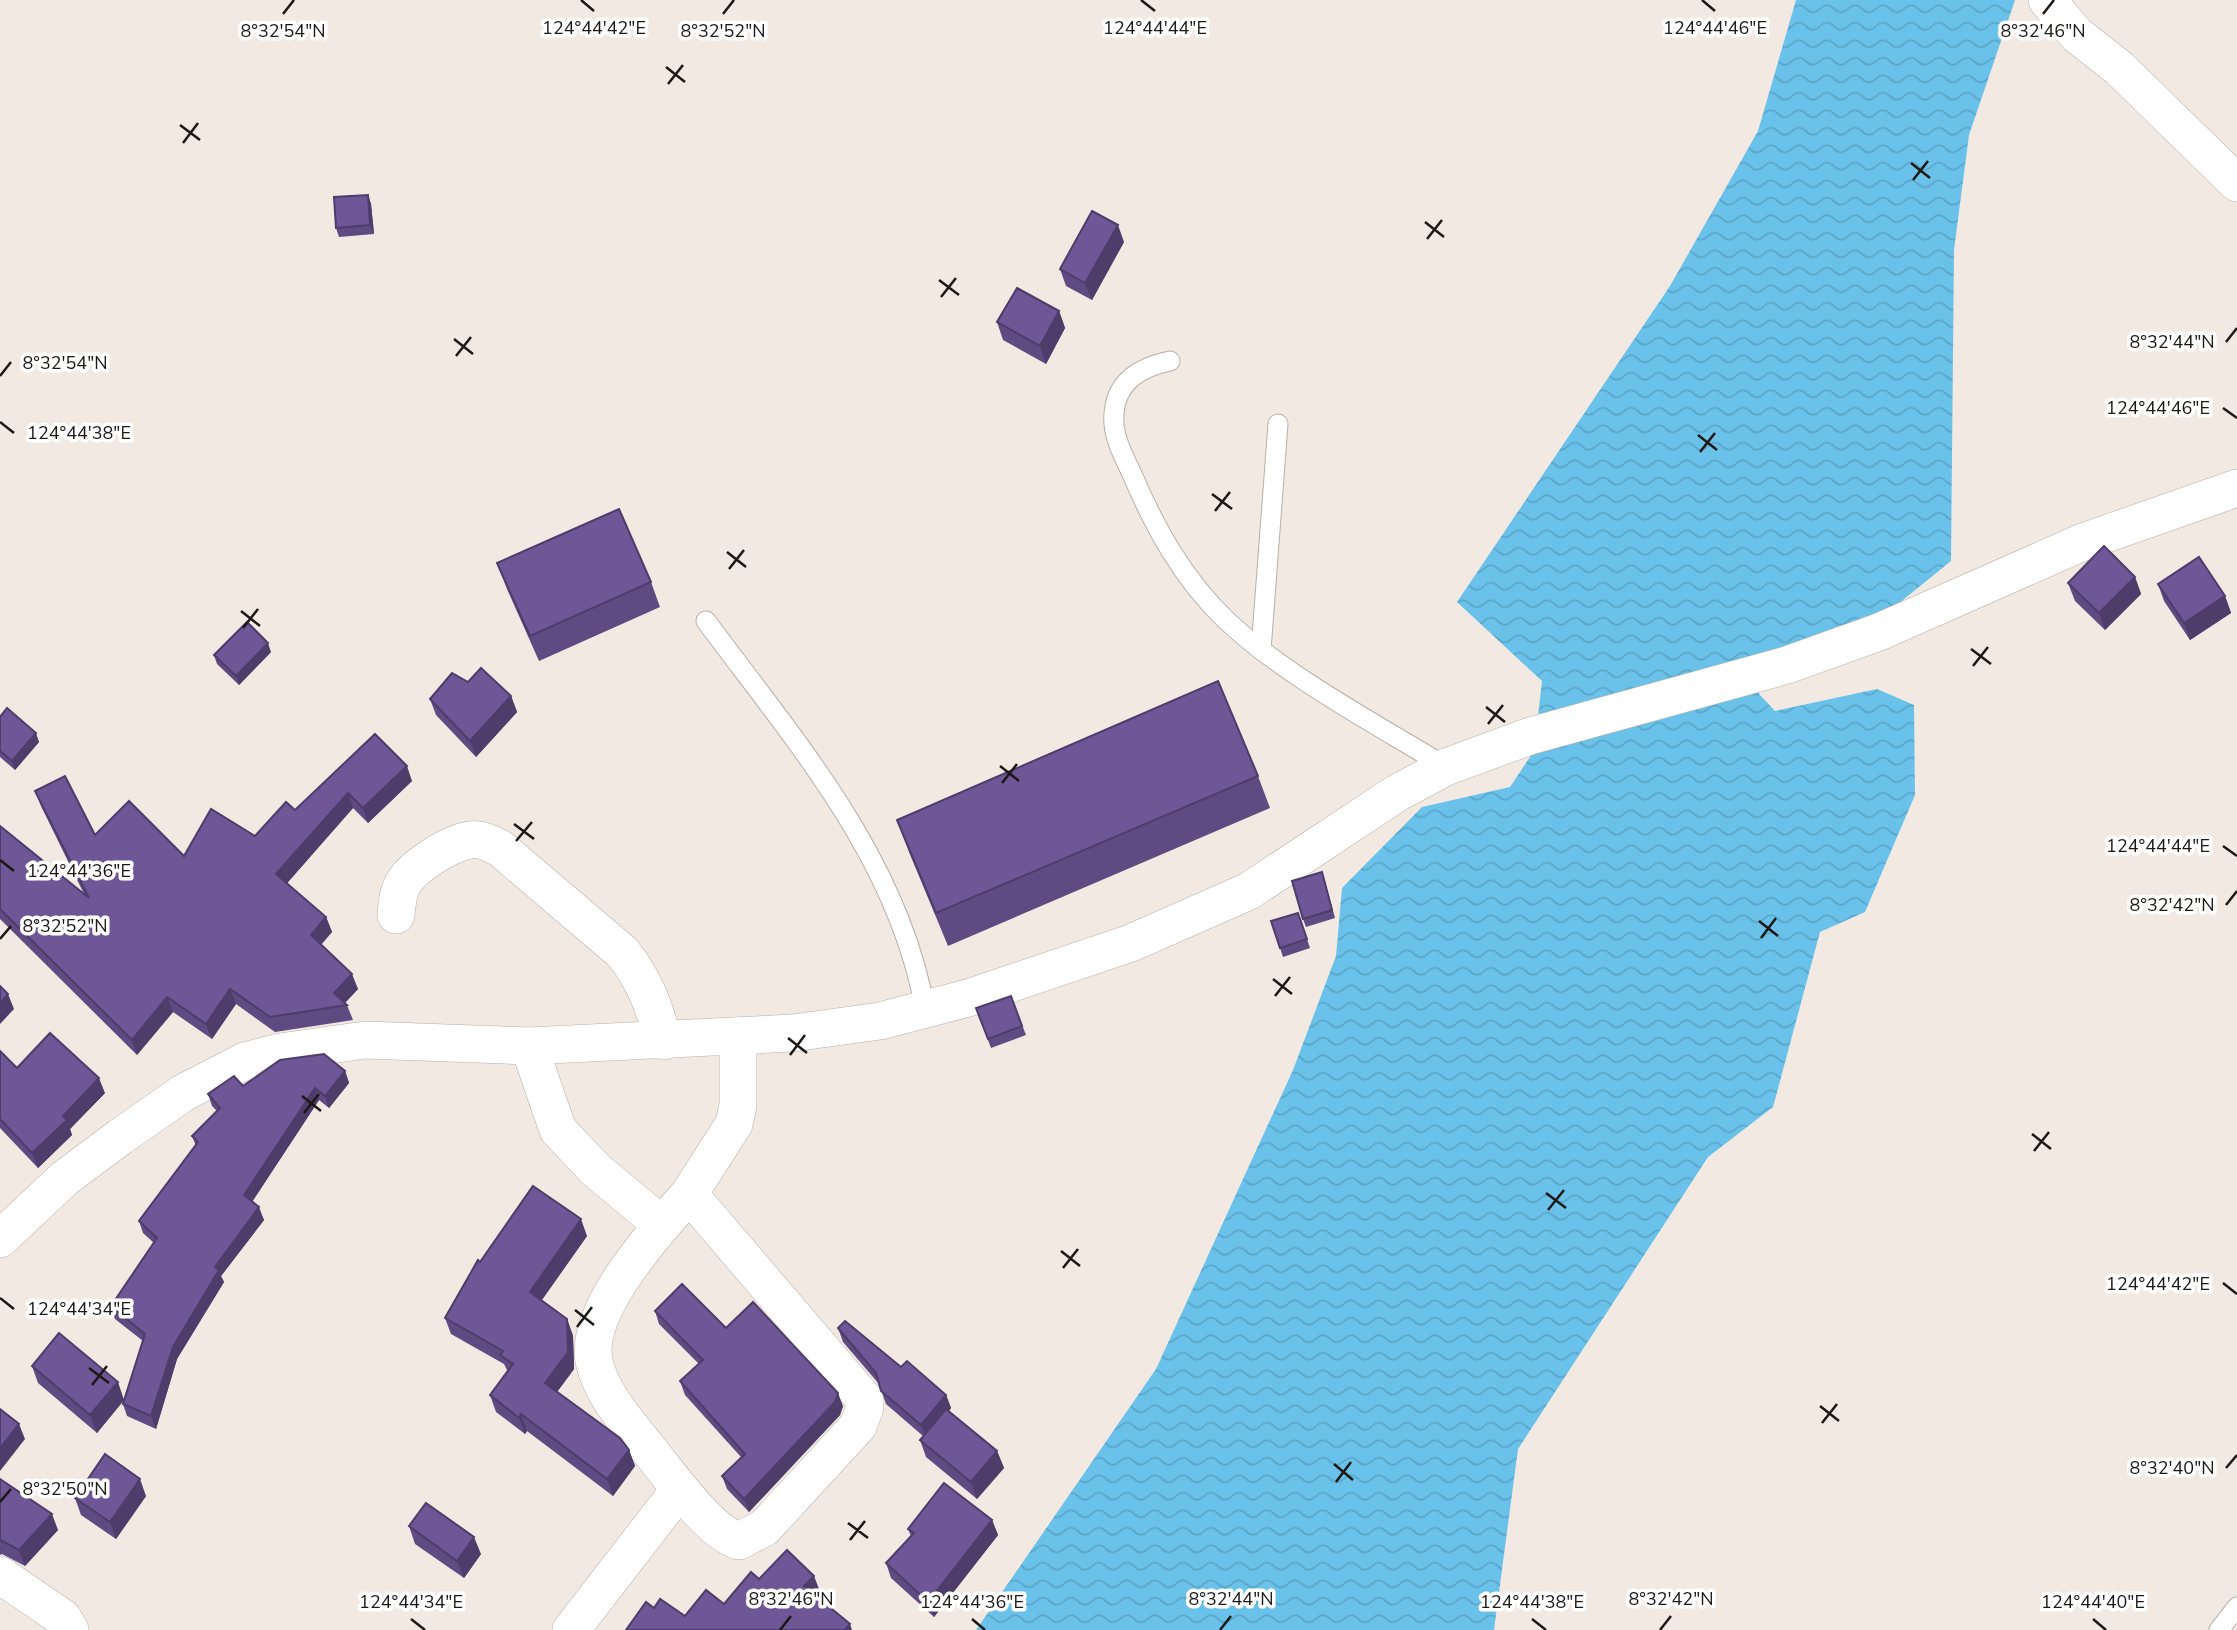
<svg xmlns="http://www.w3.org/2000/svg" width="2237" height="1630" viewBox="0 0 2237 1630" font-family="'Nunito Sans',sans-serif">
<style>
.water{fill:url(#water-waves)}
.lines{fill:none;stroke-linecap:round;stroke-linejoin:round}
.lane-casing{stroke:#b7afa8;stroke-width:21}
.street-casing{stroke:#b7afa8;stroke-width:38}
.lane{stroke:#fff;stroke-width:19}
.street{stroke:#fff;stroke-width:37}
.wall{fill:#5f4a82}
.shaded-wall{fill:#4e3c6a}
.building{fill:#6f5697;stroke:#4e3c6a;stroke-width:2}
.ticks{fill:none;stroke:#1b1815;stroke-width:2.5}
.ticks-label{font-size:18px;text-anchor:middle;fill:#1b1815;stroke:#fff;stroke-width:7;stroke-linejoin:round;paint-order:stroke}
</style>
<defs>
<pattern id="water-waves" width="16" height="10" patternUnits="userSpaceOnUse" patternTransform="scale(1.75)"><rect width="16" height="10" fill="#6ac2eb"/><path d="M0 5q4-4 8 0t8 0" fill="none" stroke="#5ba6c9"/></pattern>
</defs>
<rect width="100%" height="100%" fill="#f2eae2"/>
<polygon class="water" points="1796,0 2015,0 1969,135 1954,250 1951,561 1893,608 1760,661 1759,694 1775,711 1877,689 1914,705 1915,795 1865,912 1820,932 1773,1107 1708,1157 1518,1449 1494,1630 976,1630 1156,1369 1293,1070 1336,956 1342,888 1422,807 1510,787 1534,751 1542,681 1457,602 1670,286 1758,131"/>
<g class="lines">
<g class="lane-casing">
<g id="lane">
<path d="M1170 361C1141 367 1116 381 1114 414 1112 435 1123 455 1132 474 1155 528 1183 579 1226 620 1285 676 1376 724 1446 767"/>
<path d="M706 621C795 741 898 858 925 1009"/>
<polyline points="1261,650 1278,424"/>
<polyline points="2219,1630 2237,1607"/>
</g>
</g>
<g class="street-casing">
<g id="street">
<polyline points="2047,0 2077,35 2119,68 2237,183"/>
<path d="M396 915C397 904 398 891 404 882 415 865 449 844 469 840 481 838 490 843 501 849L622 952C645 980 654 1007 664 1041"/>
<polyline points="529,1046 558,1130 596,1170 662,1225"/>
<path d="M689 1194C657 1231 584 1309 594 1361 602 1399 638 1434 660 1464 678 1486 712 1533 739 1541L764 1528 858 1426 865 1407V1400L689 1194 734 1124 738 1105V1036"/>
<polyline points="0,1239 65,1178 120,1137 183,1093 245,1061 280,1052 365,1040 529,1046 793,1033 880,1021 968,998 1131,943 1249,891 1397,793 1446,767 1530,736 1787,665 1879,632 2083,542 2237,488"/>
<polyline points="0,1575 63,1618 70,1630"/>
<polyline points="571,1630 680,1489"/>
</g>
</g>
<use href="#lane" class="lane"/>
<use href="#street" class="street"/>
</g>
<g class="wall">
<polygon points="368,195 371,204 374,234 339,237 336,228"/>
<polygon points="1124,242 1092,300 1066,286 1060,269"/>
<polygon points="1059,311 1065,328 1046,364 1003,340 997,322"/>
<polygon points="497,563 651,582 660,607 539,661 507,589"/>
<polygon points="2135,577 2141,594 2105,630 2075,601 2068,583"/>
<polygon points="2158,584 2225,596 2231,613 2190,640 2164,601"/>
<polygon points="271,652 239,685 217,664 214,655"/>
<polygon points="468,682 511,696 517,712 476,757 436,715 430,699"/>
<polygon points="0,717 39,742 15,770 0,757"/>
<polygon points="375,734 412,781 368,823 353,808 287,883 326,917 332,932 321,945 358,989 345,1003 347,1005 353,1020 275,1032 236,1004 212,1039 173,1012 137,1055 0,919 0,826 85,896 41,806 35,791 95,835 184,856 255,836 295,810"/>
<polygon points="1258,776 1270,808 948,946 909,852 897,820"/>
<polygon points="1325,881 1335,918 1306,927 1303,919"/>
<polygon points="1298,913 1310,948 1283,957 1271,921"/>
<polygon points="1011,996 1026,1035 991,1048 976,1008"/>
<polygon points="0,1051 17,1068 105,1093 70,1129 72,1135 38,1168 0,1128"/>
<polygon points="345,1071 349,1083 329,1108 319,1100 252,1202 264,1220 221,1276 224,1282 177,1359 156,1429 127,1416 123,1404 124,1400 97,1433 38,1383 32,1366 124,1399 143,1341 115,1319 111,1306 154,1243 143,1233 139,1221 196,1146 192,1136 217,1111 212,1106 208,1094 243,1086"/>
<polygon points="587,1236 542,1300 567,1319 573,1336 574,1369 557,1392 629,1450 635,1466 613,1496 527,1431 525,1434 496,1412 490,1395 508,1372 504,1364 451,1334 445,1318 480,1262"/>
<polygon points="655,1311 726,1328 843,1406 840,1415 749,1512 727,1489 722,1476 741,1457 685,1395 680,1381 699,1364 659,1324"/>
<polygon points="838,1328 946,1395 951,1408 949,1411 997,1451 1004,1468 977,1499 926,1457 920,1440 923,1436 886,1404 879,1384 843,1342"/>
<polygon points="0,1479 58,1530 25,1566 2,1554 0,1555"/>
<polygon points="146,1496 116,1539 81,1515 75,1498"/>
<polygon points="992,1520 998,1535 934,1617 891,1578 886,1563 911,1536 908,1529"/>
<polygon points="409,1526 481,1554 464,1578 415,1544"/>
</g>
<g class="shaded-wall">
<polygon points="368,195 371,204 374,234 370,225"/>
<polygon points="1118,225 1124,242 1092,300 1085,283"/>
<polygon points="1059,311 1065,328 1046,364 1040,346"/>
<polygon points="2135,577 2141,594 2105,630 2099,613"/>
<polygon points="2225,596 2231,613 2190,640 2184,623"/>
<polygon points="268,643 271,652 239,685 236,676"/>
<polygon points="511,696 517,712 476,757 470,741"/>
<polygon points="36,733 39,742 15,770 12,761"/>
<polygon points="407,766 412,781 368,823 363,808"/>
<polygon points="348,793 353,808 282,889 276,874"/>
<polygon points="326,917 332,932 316,950 311,935"/>
<polygon points="352,974 358,989 342,1006 334,993"/>
<polygon points="230,989 236,1004 212,1039 206,1024"/>
<polygon points="8,994 14,1009 0,1024 0,1003"/>
<polygon points="167,997 173,1012 137,1055 132,1040"/>
<polygon points="345,1071 349,1083 329,1108 325,1096"/>
<polygon points="99,1078 105,1093 70,1129 72,1135 38,1168 32,1153 63,1116"/>
<polygon points="315,1088 319,1100 248,1208 244,1195"/>
<polygon points="259,1207 264,1220 221,1276 224,1282 177,1359 156,1429 151,1416 173,1347 215,1267"/>
<polygon points="581,1219 587,1236 536,1308 530,1292"/>
<polygon points="567,1319 573,1336 574,1369 551,1400 545,1383"/>
<polygon points="118,1382 124,1400 97,1433 90,1415"/>
<polygon points="838,1393 843,1406 840,1415 749,1512 744,1499"/>
<polygon points="946,1395 951,1408 926,1438 921,1425"/>
<polygon points="521,1414 527,1431 525,1434 519,1418"/>
<polygon points="19,1424 25,1439 0,1471 0,1448"/>
<polygon points="629,1450 635,1466 613,1496 607,1479"/>
<polygon points="997,1451 1004,1468 977,1499 971,1482"/>
<polygon points="140,1479 146,1496 116,1539 110,1522"/>
<polygon points="52,1514 58,1530 25,1566 19,1550"/>
<polygon points="992,1520 998,1535 934,1617 928,1602"/>
<polygon points="474,1537 481,1554 464,1578 457,1561"/>
<polygon points="814,1576 819,1589 809,1599 804,1586"/>
<polygon points="850,1624 852,1630 845,1630"/>
</g>
<g class="building">
<polygon points="368,195 370,225 336,228 334,197"/>
<polygon points="1092,211 1118,225 1085,283 1060,269"/>
<polygon points="1017,288 1059,311 1040,346 997,322"/>
<polygon points="619,509 651,582 530,636 497,563"/>
<polygon points="2104,546 2135,577 2099,613 2068,583"/>
<polygon points="2199,557 2225,596 2184,623 2158,584"/>
<polygon points="247,622 268,643 236,676 214,655"/>
<polygon points="481,668 511,696 470,741 430,699 452,673 468,682"/>
<polygon points="1218,681 1258,776 936,913 897,820"/>
<polygon points="7,708 36,733 12,761 0,751 0,717"/>
<polygon points="375,734 407,766 363,808 348,793 276,874 326,917 311,935 352,974 334,993 347,1005 270,1017 230,989 206,1024 167,997 132,1040 0,909 0,826 89,898 35,791 65,776 95,835 129,801 184,856 211,809 255,836 286,802 295,810"/>
<polygon points="1322,872 1332,910 1303,919 1292,881"/>
<polygon points="1298,913 1307,939 1280,948 1271,921"/>
<polygon points="0,986 8,994 0,1003"/>
<polygon points="1011,996 1022,1026 988,1039 976,1008"/>
<polygon points="50,1033 99,1078 63,1116 67,1120 32,1153 0,1119 0,1051 17,1068"/>
<polygon points="324,1054 345,1071 325,1096 315,1088 244,1195 259,1207 215,1267 219,1270 173,1347 151,1416 123,1404 145,1334 111,1306 157,1238 139,1221 198,1142 192,1136 220,1108 208,1094 234,1076 243,1086 280,1060"/>
<polygon points="533,1186 581,1219 530,1292 567,1319 568,1352 545,1383 620,1438 629,1450 607,1479 521,1414 519,1418 490,1395 513,1364 500,1355 503,1351 445,1318 478,1260 480,1262"/>
<polygon points="682,1284 726,1328 753,1302 838,1393 835,1402 744,1499 722,1476 745,1454 680,1381 703,1360 655,1311"/>
<polygon points="845,1321 901,1367 907,1361 946,1395 921,1425 881,1391 876,1373 838,1328"/>
<polygon points="59,1333 118,1382 90,1415 32,1366"/>
<polygon points="0,1409 19,1424 0,1448"/>
<polygon points="946,1409 997,1451 971,1482 920,1440"/>
<polygon points="105,1454 140,1479 110,1522 75,1498"/>
<polygon points="0,1479 52,1514 19,1550 0,1540"/>
<polygon points="944,1483 992,1520 928,1602 886,1563 914,1533 908,1529"/>
<polygon points="426,1503 474,1537 457,1561 409,1526"/>
<polygon points="787,1550 814,1576 804,1586 850,1624 845,1630 626,1630 646,1602 654,1608 660,1599 685,1616 706,1590 724,1604 751,1572 759,1579"/>
</g>
<path class="ticks" d="M581 0 594 11M1141 0 1155 11M1702 0 1715 11M283 14 294 0M723 14 734 0M2043 14 2054 0M666 67 685 82M668 84 683 65M180 125 200 140M183 143 198 123M1911 163 1930 178M1913 180 1928 161M1425 222 1444 237M1427 239 1442 220M939 280 959 295M941 297 956 278M454 339 473 354M2226 342 2237 328M456 356 471 337M0 376 11 362M2223 408 2237 418M0 422 14 433M1698 435 1717 450M1700 452 1715 433M1212 494 1232 509M1215 511 1230 492M727 552 746 567M729 569 744 550M241 611 260 626M243 628 258 609M1971 649 1991 664M1973 666 1988 647M1486 707 1505 722M1488 724 1503 705M1000 766 1019 781M1002 783 1017 764M514 824 534 839M516 841 532 822M2223 846 2237 856M0 860 14 871M2226 905 2237 891M1759 921 1778 936M1761 938 1776 918M0 939 11 926M1273 979 1292 994M1275 996 1290 977M788 1038 807 1053M790 1055 805 1035M302 1096 321 1111M304 1113 319 1094M2032 1134 2051 1149M2034 1151 2049 1132M1546 1193 1566 1208M1548 1210 1564 1190M1061 1251 1080 1266M1063 1268 1078 1249M2223 1283 2237 1294M0 1298 14 1309M575 1310 594 1325M577 1327 592 1307M89 1368 109 1383M92 1385 107 1366M1820 1406 1839 1421M1822 1423 1837 1404M1334 1464 1353 1480M2226 1468 2237 1455M1336 1482 1351 1462M0 1502 11 1489M848 1523 868 1538M850 1540 865 1521M411 1619 425 1630M972 1619 985 1630M1532 1619 1546 1630M2093 1619 2106 1630M780 1630 791 1616M1220 1630 1231 1616M1660 1630 1671 1616"/>
<g class="ticks-label">
<text x="594" y="34">124°44'42"E</text>
<text x="1155" y="34">124°44'44"E</text>
<text x="1715" y="34">124°44'46"E</text>
<text x="283" y="37">8°32'54"N</text>
<text x="723" y="37">8°32'52"N</text>
<text x="2043" y="37">8°32'46"N</text>
<text x="2172" y="348">8°32'44"N</text>
<text x="65" y="369">8°32'54"N</text>
<text x="2158" y="414">124°44'46"E</text>
<text x="79" y="439">124°44'38"E</text>
<text x="2158" y="852">124°44'44"E</text>
<text x="79" y="877">124°44'36"E</text>
<text x="2172" y="911">8°32'42"N</text>
<text x="65" y="932">8°32'52"N</text>
<text x="2158" y="1290">124°44'42"E</text>
<text x="79" y="1315">124°44'34"E</text>
<text x="2172" y="1474">8°32'40"N</text>
<text x="65" y="1495">8°32'50"N</text>
<text x="791" y="1605">8°32'46"N</text>
<text x="1231" y="1605">8°32'44"N</text>
<text x="1671" y="1605">8°32'42"N</text>
<text x="411" y="1608">124°44'34"E</text>
<text x="972" y="1608">124°44'36"E</text>
<text x="1532" y="1608">124°44'38"E</text>
<text x="2093" y="1608">124°44'40"E</text>
</g>
</svg>
